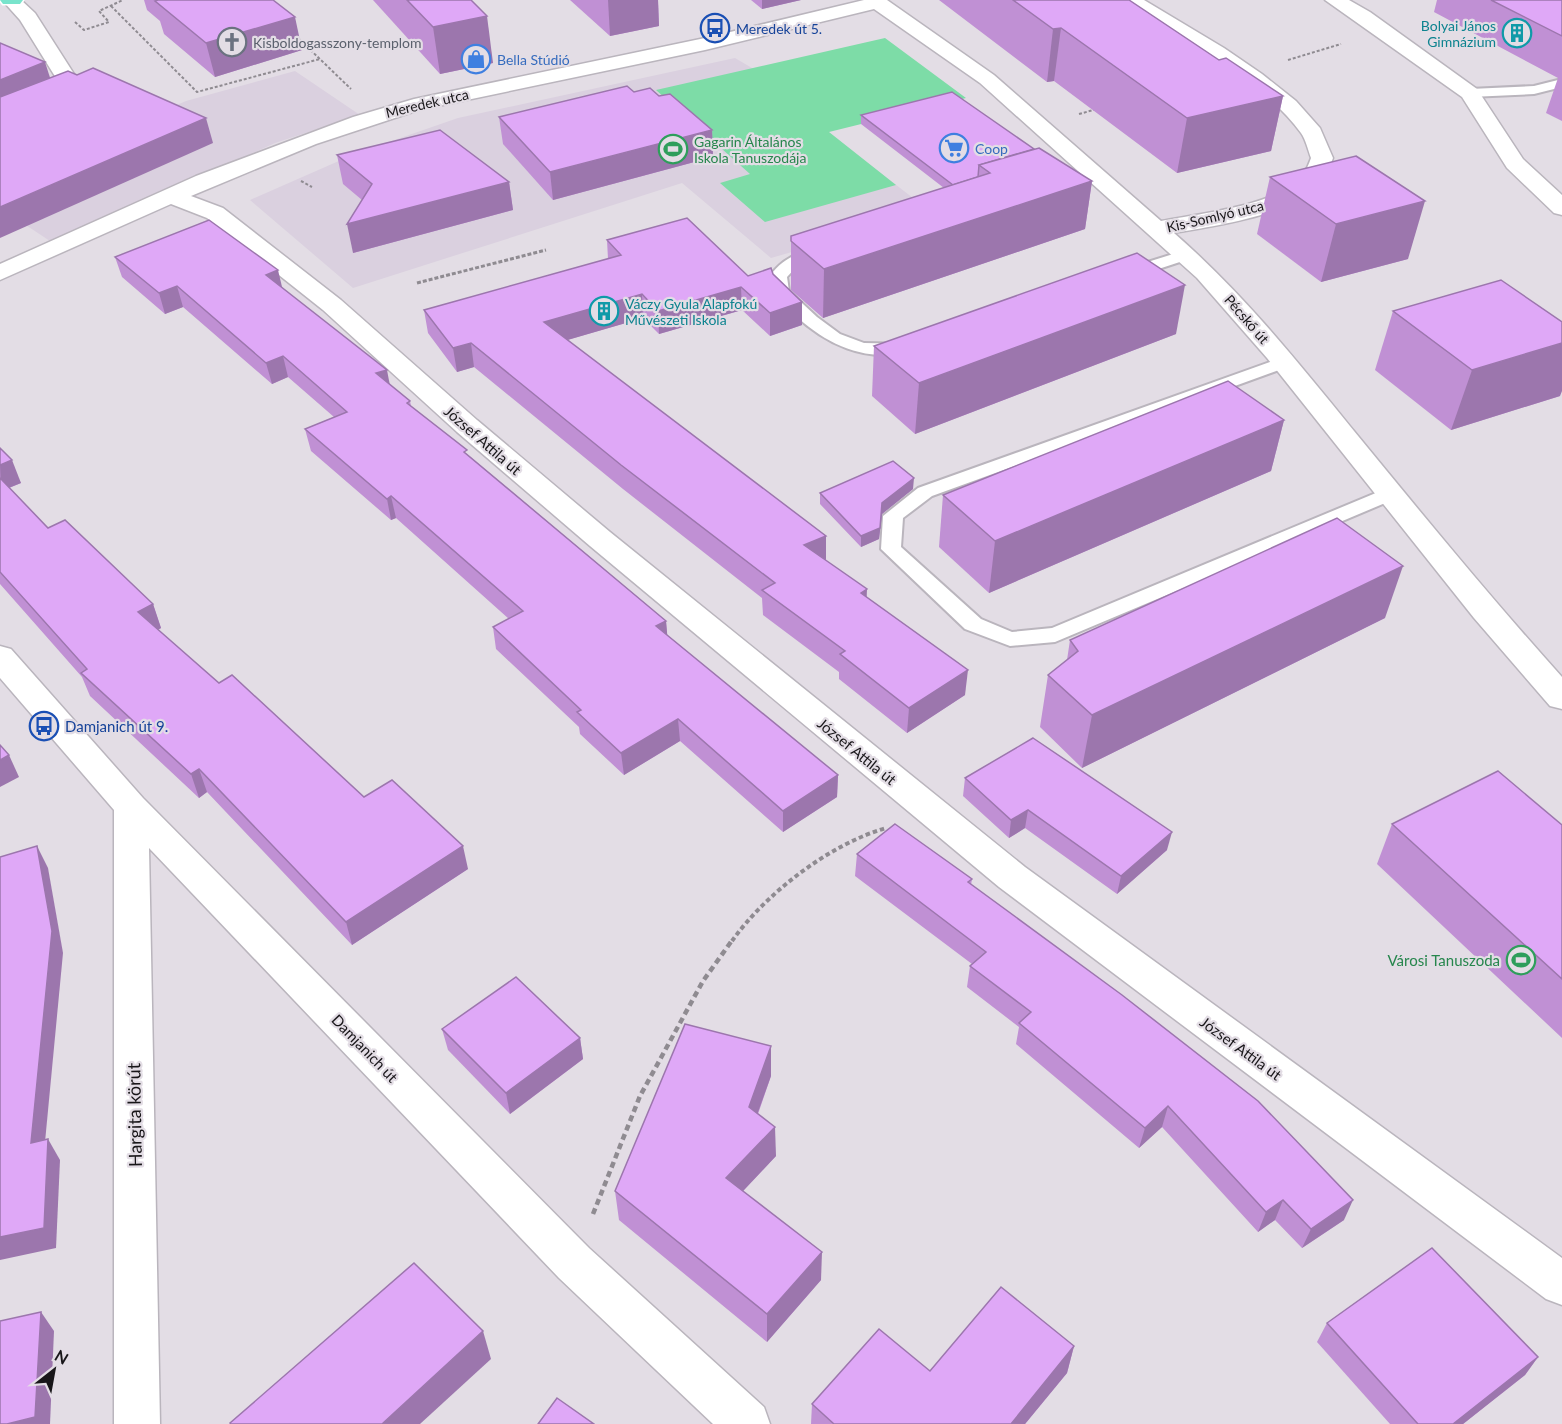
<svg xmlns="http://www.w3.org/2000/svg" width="1562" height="1424" viewBox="0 0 1562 1424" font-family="Lato,sans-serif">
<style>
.built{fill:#dad0df}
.green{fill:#7ddca7}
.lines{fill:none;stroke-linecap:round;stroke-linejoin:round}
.service-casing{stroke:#bab5bd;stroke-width:4}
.minor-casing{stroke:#bab5bd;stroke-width:3}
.primary-casing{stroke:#fff;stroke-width:3}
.path-far3{stroke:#8f8b91;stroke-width:2;stroke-dasharray:3 2;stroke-linecap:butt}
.path-far2{stroke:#8f8b91;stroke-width:3;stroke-dasharray:4 2;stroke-linecap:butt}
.path-far1{stroke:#8f8b91;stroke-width:4;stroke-dasharray:4.5 3;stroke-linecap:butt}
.path{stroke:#8f8b91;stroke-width:4.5;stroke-dasharray:6 4;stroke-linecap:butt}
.service{fill:#fff;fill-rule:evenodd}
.minor{fill:#fff;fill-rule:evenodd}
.primary{fill:#79e4cc;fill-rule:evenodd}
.wall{fill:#c090d4}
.shaded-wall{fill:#9c76ad}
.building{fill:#dfa8f7;stroke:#9c76ad;stroke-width:1.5}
.labels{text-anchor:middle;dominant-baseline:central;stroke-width:4.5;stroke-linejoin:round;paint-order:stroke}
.far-culture-label{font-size:14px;fill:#0d838f;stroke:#e3dde5;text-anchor:end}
.far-transit-label{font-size:14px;fill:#164399;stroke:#e3dde5;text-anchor:start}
.far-worship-label{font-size:14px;fill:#5b616d;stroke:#e3dde5;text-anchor:start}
.far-shop-label{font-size:14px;fill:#366cbe;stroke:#e3dde5;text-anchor:start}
.far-street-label{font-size:14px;fill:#181619;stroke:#e3dde5}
.far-leisure-label{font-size:14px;fill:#27864d;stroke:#e3dde5;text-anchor:start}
.street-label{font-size:15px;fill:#181619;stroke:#e3dde5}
.transit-label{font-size:15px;fill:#164399;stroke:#e3dde5;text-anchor:start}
.leisure-label{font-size:15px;fill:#27864d;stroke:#e3dde5;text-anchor:end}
.near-street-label{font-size:18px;fill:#181619;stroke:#e3dde5}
</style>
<rect width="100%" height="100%" fill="#e3dde5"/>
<g class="built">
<polygon points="735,58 752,68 828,132 931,212 771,258 682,183 353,288 250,200 357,153 458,118"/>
<polygon points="295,71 360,115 275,143 53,243 0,208 0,181 186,101"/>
</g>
<polygon class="green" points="885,38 966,98 829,132 896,185 765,222 720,183 750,174 656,90"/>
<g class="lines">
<g class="service-casing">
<g id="service">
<polygon points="1562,79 1562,87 1534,94 1470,97 1463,93 1470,89 1534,86"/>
<path d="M817 248 823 250 825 253 823 256 800 263 787 277 789 291 817 317 840 334 864 343 909 344 912 348 909 352C866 363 825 344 794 314 780 300 773 296 770 276 782 259 797 253 817 248Z"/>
<polygon points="1186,250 1192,252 1194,255 1192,258 1128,279 1120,274 1122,270"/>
<polygon points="1284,357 1290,358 1293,362 1290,366 932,496 903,518 901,547 981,619 1012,632 1052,628 1383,490 1397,490 1400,494 1397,498 1055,642 1010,646 965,629 881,549 883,516 918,488"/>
</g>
</g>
<g class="minor-casing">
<g id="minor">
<polygon points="2,0 21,0 35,13 83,88 80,92 0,125 0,111 61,86 20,20"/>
<path d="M864 0H887L994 75 1161 221C1196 214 1282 205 1303 175 1306 170 1309 164 1311 158 1308 150 1306 140 1301 133 1262 79 1180 38 1123 4L1120 0H1144L1224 48 1262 74 1296 101 1320 128 1333 158C1330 166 1327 176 1321 183 1295 215 1213 226 1174 233 1242 292 1297 361 1354 431 1422 514 1490 597 1562 677V709L1550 706 1474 618 1267 358 1197 278 980 83 874 9 705 50 419 110 316 144 191 196 223 208 341 300 477 420 610 532 1025 867 1562 1258V1305L1546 1299 999 887 590 546 457 432 323 310 207 218 171 204 0 280V264L196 176 353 117 414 99 705 38Z"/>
<polygon points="1325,0 1349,0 1370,12 1477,89 1523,159 1562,195 1562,215 1554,213 1507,168 1462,97"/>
<polygon points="0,646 11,649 143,798 589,1248 764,1407 770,1424 713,1424 559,1278 149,848 160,1424 114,1424 114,810 0,678"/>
</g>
</g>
<g class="primary-casing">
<polygon id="primary" points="0,0 23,0 20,4 3,4"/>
</g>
<g class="path-far3">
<polyline points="111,6 197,92 320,59"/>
<polyline points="75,22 84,30 109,22 99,11 123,0"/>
<polyline points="296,36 351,89"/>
<polyline points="1288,60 1341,44"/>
<polyline points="1079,114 1097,109"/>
<polyline points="301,181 312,187"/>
</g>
<polyline class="path-far2" points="417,283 546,250"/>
<path class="path-far1" d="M732 941C766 893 830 844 886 828"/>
<polyline class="path" points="593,1214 640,1096 703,981 733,939"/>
<use href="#service" class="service"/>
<use href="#minor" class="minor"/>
<use href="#primary" class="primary"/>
</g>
<g class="wall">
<polygon points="144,0 273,0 302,50 215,77 164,34 160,21 147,10"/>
<polygon points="373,0 471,0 493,63 440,74"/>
<polygon points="570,0 658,0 659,26 610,36"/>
<polygon points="751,0 801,0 762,9"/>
<polygon points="939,0 1129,0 1219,60 1283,96 1271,151 1177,173 1054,81 1047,82"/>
<polygon points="1437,0 1562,0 1562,121 1546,113 1558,78 1434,12"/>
<polygon points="634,92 659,96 712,130 713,157 553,200 503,144 499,117"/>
<polygon points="861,115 1034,149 1092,181 1085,229 823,318 791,290 791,236 944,188 861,124"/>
<polygon points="337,155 509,182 513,210 353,253 362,200 343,184"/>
<polygon points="1270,177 1408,259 1321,282 1257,234"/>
<polygon points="607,240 748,276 773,274 802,302 802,325 770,336 742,310 659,334 643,318 567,340 826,536 826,560 867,597 965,695 907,733 839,679 839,672 763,615 762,598 623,489 474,367 457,372 428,333 424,310 608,259"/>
<polygon points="115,257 282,287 389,384 410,401 411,406 467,454 666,621 667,635 838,775 837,797 783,832 680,741 624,775 580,734 579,727 496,649 493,627 509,619 396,518 391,520 311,451 305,429 334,417 288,377 272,384 183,307 165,314 122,277"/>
<polygon points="1393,311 1560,396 1451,430 1375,370"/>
<polygon points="1176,334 915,434 872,396 874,346"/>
<polygon points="1284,420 1271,471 989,593 939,547 943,495"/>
<polygon points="0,448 21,483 9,488 48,528 153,604 161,628 158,630 219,683 364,797 468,869 352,945 207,792 199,798 90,696 82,677 0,584"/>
<polygon points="913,489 882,514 879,539 861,547 820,504 820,493"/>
<polygon points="1385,618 1082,768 1040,727 1048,675 1067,660 1070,640"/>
<polygon points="965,778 1167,850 1117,894 1025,828 1009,838 963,796"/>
<polygon points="1392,824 1562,825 1562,1038 1377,864"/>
<polygon points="857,854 972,879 971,885 1344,1220 1302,1248 1275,1220 1258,1232 1162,1127 1139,1148 1016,1044 1019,1027 967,987 970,966 972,964 855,876"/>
<polygon points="442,1029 580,1038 583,1059 510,1114 448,1050"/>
<polygon points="771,1046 771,1076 758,1114 776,1156 743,1191 821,1280 767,1342 619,1220 615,1191"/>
<polygon points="1327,1323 1538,1357 1525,1375 1463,1424 1390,1424 1317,1342"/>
<polygon points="1074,1346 1067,1373 1025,1424 811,1424 812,1404"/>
</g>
<g class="shaded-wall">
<polygon points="608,0 658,0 659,26 610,36"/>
<polygon points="762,0 801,0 762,9"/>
<polygon points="487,16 493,63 440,74 433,27"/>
<polygon points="295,17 302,50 215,77 206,43"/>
<polygon points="1061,28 1054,81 1047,82 1053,29"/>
<polygon points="45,62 53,87 0,109 0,80"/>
<polygon points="1283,96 1271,151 1177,173 1187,118"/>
<polygon points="206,118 213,143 0,238 0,207"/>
<polygon points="712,130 713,157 553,200 550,172"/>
<polygon points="1092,181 1085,229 823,318 824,269"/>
<polygon points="509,182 513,210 353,253 347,224"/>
<polygon points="1425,201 1408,259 1321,282 1336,224"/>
<polygon points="278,270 283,291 266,275"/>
<polygon points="1185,285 1176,334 915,434 919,383"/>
<polygon points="177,286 183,307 165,314 159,293"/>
<polygon points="741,287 742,310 659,334 658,311"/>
<polygon points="642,294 643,318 547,346 544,322"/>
<polygon points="802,302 802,325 770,336 770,313"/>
<polygon points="471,343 474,367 457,372 453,348"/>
<polygon points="1562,343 1562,391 1560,396 1451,430 1472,370"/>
<polygon points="283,356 288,377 272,384 266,363"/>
<polygon points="387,370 391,391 376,373"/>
<polygon points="1284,420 1271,471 989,593 995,541"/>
<polygon points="12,460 21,483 1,491 0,465"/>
<polygon points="914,478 913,489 882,514 879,539 861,547 861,536 882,503"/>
<polygon points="391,496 396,518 391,520 387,499"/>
<polygon points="826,536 826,560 804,545"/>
<polygon points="1403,566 1385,618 1082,768 1092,715"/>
<polygon points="867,589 866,614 861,593"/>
<polygon points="153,604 161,628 147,636 138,612"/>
<polygon points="666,621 668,643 656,626"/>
<polygon points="968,670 965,695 907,733 909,708"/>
<polygon points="678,719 680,741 624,775 621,753"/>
<polygon points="9,755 19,777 0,787 0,760"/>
<polygon points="199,769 207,792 199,798 191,774"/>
<polygon points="838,775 837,797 783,832 783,811"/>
<polygon points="1028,810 1025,828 1009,838 1011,820"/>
<polygon points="1172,832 1167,850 1117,894 1121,876"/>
<polygon points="37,846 48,868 63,953 43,1163 31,1143"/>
<polygon points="463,846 468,869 352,945 346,922"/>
<polygon points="580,1038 583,1059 510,1114 506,1093"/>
<polygon points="771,1046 771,1076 749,1137 749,1107"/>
<polygon points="1168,1106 1162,1127 1139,1148 1145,1128"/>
<polygon points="775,1127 776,1156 728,1207 726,1178"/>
<polygon points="48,1139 60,1160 56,1248 0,1260 0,1237"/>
<polygon points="1283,1200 1275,1220 1258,1232 1266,1212"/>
<polygon points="1353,1200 1344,1220 1302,1248 1311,1229"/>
<polygon points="822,1252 821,1280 767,1342 767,1314"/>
<polygon points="41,1312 54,1331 50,1424 7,1424"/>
<polygon points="483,1331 491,1359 420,1424 382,1424"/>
<polygon points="1074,1346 1067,1373 1025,1424 1011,1424"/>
<polygon points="1538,1357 1525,1375 1463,1424 1453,1424"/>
</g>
<g class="building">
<polygon points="158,0 273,0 295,17 206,43 155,1"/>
<polygon points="407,0 471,0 487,16 433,27"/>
<polygon points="1013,0 1129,0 1219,60 1226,58 1283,96 1187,118 1061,28 1053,29"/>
<polygon points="1491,0 1562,0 1562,36"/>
<polygon points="0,43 45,62 0,80"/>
<polygon points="93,68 206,118 0,207 0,97 68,71 77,75"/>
<polygon points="627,86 634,92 650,88 659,96 670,94 712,130 550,172 499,117"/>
<polygon points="952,92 1034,149 979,165 978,177 953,185 861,115"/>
<polygon points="440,130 509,182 347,224 372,184 337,155"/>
<polygon points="1039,148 1092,181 824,269 791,241 791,236 990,173 979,165"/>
<polygon points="1356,156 1425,201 1336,224 1270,177"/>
<polygon points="687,218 748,276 771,268 773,274 802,302 770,313 741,287 658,311 642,294 544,322 826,536 804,545 867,589 861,593 968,670 909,708 840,654 845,651 762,590 775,583 621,465 471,343 453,348 424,310 621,255 607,240"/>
<polygon points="209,220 278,270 266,275 387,370 376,373 410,401 407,403 467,450 464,452 666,621 656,626 838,775 783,811 678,719 621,753 577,712 581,710 493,627 523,611 391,496 387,499 305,429 347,412 283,356 266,363 177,286 159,293 115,257"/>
<polygon points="1137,253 1185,285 919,383 874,346"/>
<polygon points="1501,280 1562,322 1562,343 1472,370 1393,311"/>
<polygon points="1228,381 1284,420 995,541 943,495"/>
<polygon points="0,448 12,460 0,465"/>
<polygon points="893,461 914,478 882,503 880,528 861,536 820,493"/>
<polygon points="0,478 48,528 65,520 153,604 138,612 219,683 232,675 364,797 392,780 463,846 346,922 199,769 191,774 81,673 87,669 0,572"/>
<polygon points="1337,518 1403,566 1092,715 1048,675 1078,651 1070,640"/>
<polygon points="1033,738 1172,832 1121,876 1028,810 1011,820 965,778"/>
<polygon points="0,745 9,755 0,760"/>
<polygon points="1498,771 1562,825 1562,979 1392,824"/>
<polygon points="895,824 972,879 968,882 1122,995 1258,1101 1353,1200 1311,1229 1283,1200 1266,1212 1168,1106 1145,1128 1019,1023 1031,1012 970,966 986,952 857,854"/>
<polygon points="37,846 52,931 31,1143 48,1139 44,1228 0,1237 0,857"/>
<polygon points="516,977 580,1038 506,1093 442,1029"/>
<polygon points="685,1024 771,1046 749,1107 775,1127 726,1178 822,1252 767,1314 615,1191"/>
<polygon points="1432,1248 1538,1357 1453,1424 1418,1424 1327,1323"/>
<polygon points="414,1263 483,1331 382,1424 231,1424 230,1423"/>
<polygon points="1001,1287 1074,1346 1011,1424 834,1424 812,1404 879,1329 930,1371"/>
<polygon points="41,1312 35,1417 7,1424 0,1424 0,1321"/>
<polygon points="557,1398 594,1424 538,1424"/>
</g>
<defs>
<g id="bus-ring" transform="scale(1.5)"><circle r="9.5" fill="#e3dde5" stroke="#1a4fb4" stroke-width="1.5"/><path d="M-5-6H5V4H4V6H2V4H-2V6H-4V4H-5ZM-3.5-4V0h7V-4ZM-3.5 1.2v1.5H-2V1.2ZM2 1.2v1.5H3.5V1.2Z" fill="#1a4fb4"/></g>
<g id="building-ring" transform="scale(1.5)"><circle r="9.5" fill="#e3dde5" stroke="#0f9aa8" stroke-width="1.5"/><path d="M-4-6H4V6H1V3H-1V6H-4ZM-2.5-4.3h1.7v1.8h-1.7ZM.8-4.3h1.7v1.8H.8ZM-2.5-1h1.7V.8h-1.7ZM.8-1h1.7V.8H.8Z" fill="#0f9aa8"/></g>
<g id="church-ring" transform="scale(1.5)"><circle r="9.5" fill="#e3dde5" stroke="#6b7280" stroke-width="1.5"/><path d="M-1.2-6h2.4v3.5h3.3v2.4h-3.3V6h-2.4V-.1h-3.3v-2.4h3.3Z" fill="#6b7280"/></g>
<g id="shop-ring" transform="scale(1.5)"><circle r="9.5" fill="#e3dde5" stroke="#3f7fe0" stroke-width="1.5"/><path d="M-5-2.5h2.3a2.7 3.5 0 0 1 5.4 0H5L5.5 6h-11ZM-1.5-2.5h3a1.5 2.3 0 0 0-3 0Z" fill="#3f7fe0"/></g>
<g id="supermarket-ring" transform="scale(1.5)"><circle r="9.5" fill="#e3dde5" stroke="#3f7fe0" stroke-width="1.5"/><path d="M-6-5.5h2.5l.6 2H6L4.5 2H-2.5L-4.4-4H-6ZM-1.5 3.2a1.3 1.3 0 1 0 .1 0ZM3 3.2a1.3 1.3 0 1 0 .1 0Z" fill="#3f7fe0"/></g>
<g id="stadium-ring" transform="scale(1.5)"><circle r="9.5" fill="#e3dde5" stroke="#2e9e5b" stroke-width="1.5"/><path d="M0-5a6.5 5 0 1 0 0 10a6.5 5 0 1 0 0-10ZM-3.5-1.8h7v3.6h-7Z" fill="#2e9e5b"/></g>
</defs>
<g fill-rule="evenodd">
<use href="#bus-ring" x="715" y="28"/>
<use href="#building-ring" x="1517" y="33"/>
<use href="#church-ring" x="232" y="42"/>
<use href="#shop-ring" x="476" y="59"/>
<use href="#supermarket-ring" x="954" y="148"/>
<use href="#stadium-ring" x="673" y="149"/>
<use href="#building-ring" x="604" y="311"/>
<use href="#bus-ring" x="44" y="726"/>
<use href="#stadium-ring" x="1521" y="960"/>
</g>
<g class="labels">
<g class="far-culture-label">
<text x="1496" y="25">Bolyai János<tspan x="1496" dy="16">Gimnázium</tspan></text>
<text x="625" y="303" text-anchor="start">Váczy Gyula Alapfokú<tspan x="625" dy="16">Művészeti Iskola</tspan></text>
</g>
<g class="far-transit-label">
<text x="736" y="28">Meredek út 5.</text>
</g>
<g class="far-worship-label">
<text x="253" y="42">Kisboldogasszony-templom</text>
</g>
<g class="far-shop-label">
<text x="497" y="59">Bella Stúdió</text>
<text x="975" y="148">Coop</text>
</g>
<g class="far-street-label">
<text transform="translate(427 103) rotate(-13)">Meredek utca</text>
<text transform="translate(1215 216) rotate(-13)">Kis-Somlyó utca</text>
<text transform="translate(1247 319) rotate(49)">Pécskő út</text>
</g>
<g class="far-leisure-label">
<text x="694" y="141">Gagarin Általános<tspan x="694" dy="16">Iskola Tanuszodája</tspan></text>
</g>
<g class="street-label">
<text transform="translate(483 440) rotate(41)">József Attila út</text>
<text transform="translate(857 751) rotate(39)">József Attila út</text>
<text transform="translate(365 1048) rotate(46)">Damjanich út</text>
<text transform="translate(1241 1048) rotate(36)">József Attila út</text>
</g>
<g class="transit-label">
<text x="65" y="726">Damjanich út 9.</text>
</g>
<g class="leisure-label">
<text x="1500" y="960">Városi Tanuszoda</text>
</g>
<g class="near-street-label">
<text transform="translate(134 1115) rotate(-91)">Hargita körút</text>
</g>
</g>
<g transform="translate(54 1370) rotate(31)" stroke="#e3dde5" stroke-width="4.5" paint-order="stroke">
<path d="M0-4.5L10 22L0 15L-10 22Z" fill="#181619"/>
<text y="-9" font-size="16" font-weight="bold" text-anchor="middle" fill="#181619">N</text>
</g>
</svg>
